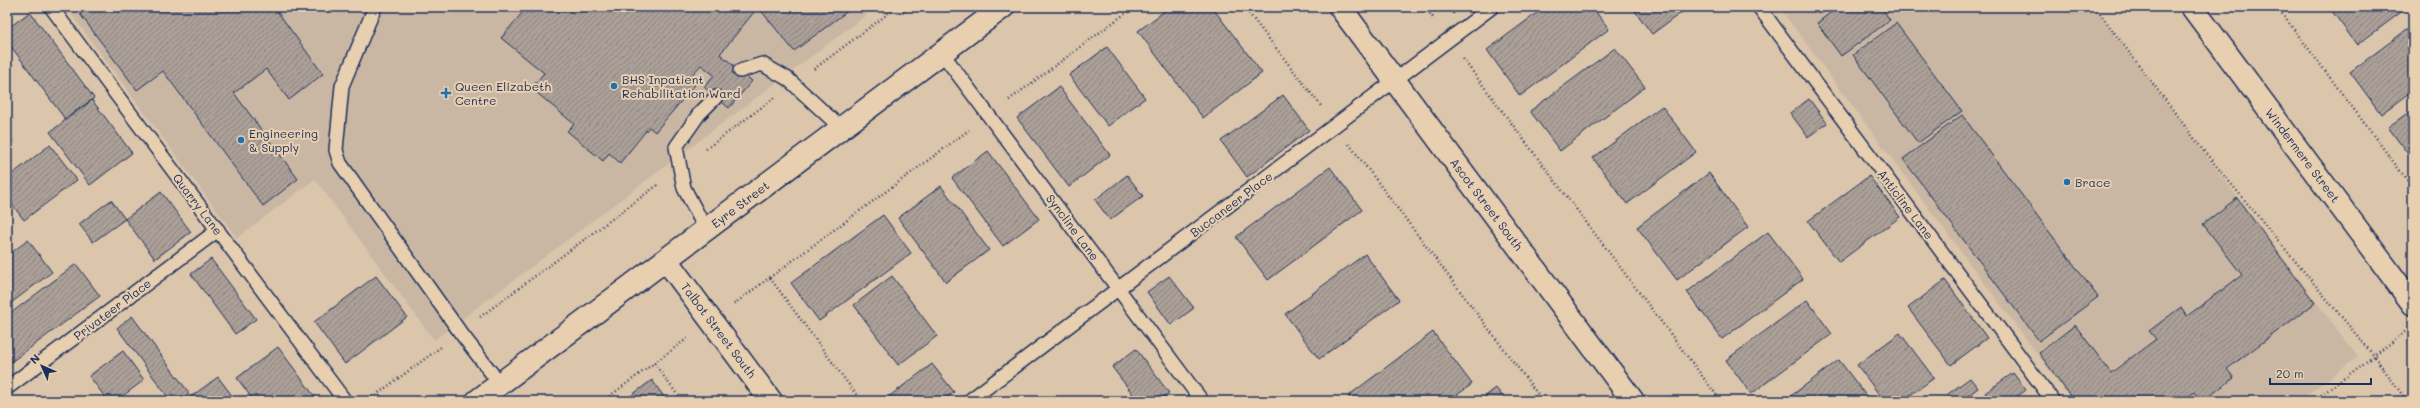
<svg xmlns="http://www.w3.org/2000/svg" width="2420" height="408" viewBox="0 0 2420 408" font-family="Mali,sans-serif">
<style>
.built{fill:#c9b7a4}
.building{fill:url(#building-hatch);stroke:#1b2f5e}
.lines{fill:none;stroke-linecap:round;stroke-linejoin:round}
.service-casing{stroke:#1b2f5e;stroke-width:16}
.minor-casing{stroke:#1b2f5e;stroke-width:25}
.secondary-casing{stroke:#1b2f5e;stroke-width:25}
.path{stroke:#1b2f5e;stroke-width:2.5;stroke-dasharray:1 3;stroke-linecap:butt}
.service{stroke:#e7cfb0;stroke-width:13}
.minor{stroke:#e7cfb0;stroke-width:22}
.secondary{stroke:#e7cfb0;stroke-width:22}
.poi-dot{fill:#1f6fb2;stroke:#e7cfb0;stroke-width:1.5}
.labels{text-anchor:middle;dominant-baseline:central;stroke-width:4;stroke-linejoin:round;paint-order:stroke}
.poi-label{font-size:12px;fill:#1b2f5e;stroke:#e7cfb0;text-anchor:start}
.street-label{font-size:12px;fill:#1b2f5e;stroke:#e7cfb0}
</style>
<defs>
<pattern id="building-hatch" width="6" height="6" patternUnits="userSpaceOnUse"><rect width="6" height="6" fill="#aba098"/><path d="M-1 1l2-2M0 6l6-6M5 7l2-2" fill="none" stroke="#8a837f"/></pattern>
</defs>
<rect width="100%" height="100%" fill="#dbc5ab"/>
<filter id="ink" filterUnits="userSpaceOnUse"><feTurbulence type="fractalNoise" baseFrequency=".025" numOctaves="2"/><feDisplacementMap in="SourceGraphic" scale="8" xChannelSelector="R" yChannelSelector="G"/><feConvolveMatrix kernelMatrix="1 2 1 2 8 2 1 2 1" color-interpolation-filters="sRGB"/></filter>
<g filter="url(#ink)">
<g class="built">
<polygon points="66,7 877,7 434,340 315,179 237,238"/>
<polygon points="1779,7 2094,7 2358,357 2298,401 2072,401"/>
</g>
<g class="building">
<polygon points="89,7 274,7 323,74 289,100 266,69 234,93 298,179 263,206 163,71 137,90 80,14"/>
<polygon points="527,7 567,7 570,10 572,7 758,7 720,54 752,81 729,108 704,87 714,75 701,65 688,79 695,85 655,132 649,127 620,163 609,153 603,161 567,131 574,124 531,88 544,73 501,38"/>
<polygon points="758,7 853,7 794,51"/>
<polygon points="1170,7 1212,7 1262,73 1203,118 1138,31"/>
<polygon points="1448,7 1461,7 1453,14"/>
<polygon points="1545,7 1592,7 1609,29 1520,96 1487,50"/>
<polygon points="1641,7 1689,7 1652,34 1635,11"/>
<polygon points="1838,7 1881,7 1890,20 1841,56 1817,23"/>
<polygon points="2329,7 2408,7 2357,45"/>
<polygon points="30,12 94,98 65,119 7,41 7,29"/>
<polygon points="1896,23 1962,111 1918,143 1853,55"/>
<polygon points="2413,25 2413,90 2381,114 2350,72"/>
<polygon points="1107,47 1145,98 1108,126 1069,75"/>
<polygon points="1615,48 1645,87 1560,151 1530,111"/>
<polygon points="1059,87 1110,155 1069,187 1017,118"/>
<polygon points="1283,95 1309,130 1247,177 1221,141"/>
<polygon points="1809,99 1827,123 1808,137 1790,113"/>
<polygon points="92,100 132,153 90,185 50,132"/>
<polygon points="1662,106 1696,152 1627,204 1593,158"/>
<polygon points="2413,109 2413,161 2388,127"/>
<polygon points="1962,115 2098,297 2039,341 1903,159"/>
<polygon points="7,133 13,141 7,145"/>
<polygon points="50,145 77,180 24,220 7,198 7,178"/>
<polygon points="988,151 1039,219 1003,246 952,178"/>
<polygon points="1330,167 1362,210 1268,280 1236,237"/>
<polygon points="1709,173 1748,227 1677,280 1637,227"/>
<polygon points="1127,175 1143,196 1110,220 1095,200"/>
<polygon points="1869,176 1900,217 1839,262 1808,221"/>
<polygon points="941,186 989,250 946,282 898,218"/>
<polygon points="161,192 191,232 155,259 125,219"/>
<polygon points="2237,198 2315,303 2227,369 2234,378 2203,401 2201,401 2194,392 2183,401 2074,401 2039,353 2075,325 2111,373 2156,339 2149,331 2181,307 2187,316 2242,275 2203,224"/>
<polygon points="111,200 125,219 93,242 79,224"/>
<polygon points="883,215 911,253 819,321 791,283"/>
<polygon points="1768,232 1803,279 1722,339 1687,292"/>
<polygon points="28,240 52,272 7,306 7,256"/>
<polygon points="1365,254 1399,300 1319,359 1285,314"/>
<polygon points="211,259 256,319 235,334 191,274"/>
<polygon points="76,264 100,296 7,365 7,316"/>
<polygon points="376,276 407,317 345,364 314,322"/>
<polygon points="892,276 937,336 898,365 854,305"/>
<polygon points="1169,276 1194,308 1171,325 1147,292"/>
<polygon points="1945,280 1987,338 1951,365 1908,308"/>
<polygon points="1807,300 1832,334 1751,394 1726,360"/>
<polygon points="132,316 189,393 179,401 171,401 117,328"/>
<polygon points="1433,332 1472,384 1449,401 1352,401 1348,396"/>
<polygon points="1900,333 1934,378 1902,401 1884,401 1857,365"/>
<polygon points="278,347 318,401 254,401 237,378"/>
<polygon points="1136,349 1169,393 1159,401 1138,401 1112,367"/>
<polygon points="123,351 144,380 116,401 108,401 89,376"/>
<polygon points="1839,360 1870,401 1784,401"/>
<polygon points="932,364 954,392 942,401 883,401"/>
<polygon points="2013,373 2026,390 2011,401 1991,401 1985,393"/>
<polygon points="218,377 236,401 185,401"/>
<polygon points="1970,378 1978,388 1961,401 1952,401 1948,394"/>
<polygon points="652,380 667,401 624,401"/>
<polygon points="1496,388 1506,401 1479,401"/>
</g>
<g class="lines">
<g class="service-casing">
<g id="service">
<polyline points="51,7 345,401"/>
<polyline points="375,7 342,86 336,150 340,163 460,332 500,384"/>
<polyline points="1759,7 2053,401"/>
<polyline points="942,53 1202,401"/>
<polyline points="740,71 762,64 788,79 841,128"/>
<polyline points="706,230 684,188 676,147 699,114 716,97"/>
<polyline points="7,388 218,230"/>
<polyline points="969,401 1492,7"/>
</g>
</g>
<g class="minor-casing">
<g id="minor">
<polyline points="1340,7 1633,401"/>
<polyline points="2192,7 2413,304"/>
<polyline points="666,260 771,401"/>
</g>
</g>
<g class="secondary-casing">
<polyline id="secondary" points="477,401 1003,7"/>
</g>
<g class="path">
<polyline points="903,7 904,12"/>
<polyline points="1244,7 1321,106"/>
<polyline points="1425,7 1434,19"/>
<polyline points="2095,7 2203,150 2374,356 2313,401"/>
<polyline points="2277,7 2413,188"/>
<polyline points="286,9 290,7"/>
<polyline points="1463,59 1721,401"/>
<polyline points="814,69 897,7"/>
<polyline points="1009,100 1134,7"/>
<polyline points="1349,144 1543,401"/>
<polyline points="706,149 774,98"/>
<polyline points="770,278 861,401"/>
<polyline points="734,304 969,130"/>
<polyline points="480,317 659,184"/>
<polyline points="2405,332 2374,356 2407,401"/>
<polyline points="654,363 682,401"/>
<polyline points="369,400 441,347"/>
<polyline points="603,401 688,338"/>
</g>
<use href="#service" class="service"/>
<use href="#minor" class="minor"/>
<use href="#secondary" class="secondary"/>
</g>
</g>
<g class="poi-dot">
<circle cx="614" cy="86" r="4"/>
<path d="M444 87h4v4h4v4h-4v4h-4v-4h-4v-4h4z"/>
<circle cx="241" cy="140" r="4"/>
<circle cx="2067" cy="182" r="4"/>
</g>
<g class="labels">
<g class="poi-label">
<text x="622" y="79">BHS Inpatient<tspan x="622" dy="14">Rehabilitation Ward</tspan></text>
<text x="455" y="86">Queen Elizabeth<tspan x="455" dy="14">Centre</tspan></text>
<text x="249" y="133">Engineering<tspan x="249" dy="14">&amp; Supply</tspan></text>
<text x="2075" y="182">Brace</text>
</g>
<g class="street-label">
<text transform="translate(2303 155) rotate(53)">Windermere Street</text>
<text transform="translate(198 204) rotate(53)">Quarry Lane</text>
<text transform="translate(740 204) rotate(-37)">Eyre Street</text>
<text transform="translate(1231 204) rotate(-37)">Buccaneer Place</text>
<text transform="translate(1487 204) rotate(53)">Ascot Street South</text>
<text transform="translate(1906 204) rotate(53)">Anticline Lane</text>
<text transform="translate(1073 227) rotate(53)">Syncline Lane</text>
<text transform="translate(112 309) rotate(-37)">Privateer Place</text>
<text transform="translate(719 330) rotate(53)">Talbot Street South</text>
</g>
</g>
<rect width="2420" height="408" fill="none" stroke="#e7cfb0" stroke-width="24"/>
<rect x="12" y="12" width="2396" height="384" fill="none" stroke="#1b2f5e" stroke-width="1.5" filter="url(#ink)"/>
<g transform="translate(42 366) rotate(315)" stroke="#e7cfb0" stroke-width="3" paint-order="stroke">
<path d="M0-3L7 15L0 10L-7 15Z" fill="#1b2f5e"/>
<text y="-6" font-size="11" font-weight="bold" text-anchor="middle" fill="#1b2f5e">N</text>
</g>
<path d="M2270 378v6h101v-6" fill="none" stroke="#1b2f5e" stroke-width="2"/>
<text x="2276" y="378" font-size="12" fill="#1b2f5e" stroke="#e7cfb0" stroke-width="3" paint-order="stroke">20 m</text>
</svg>
